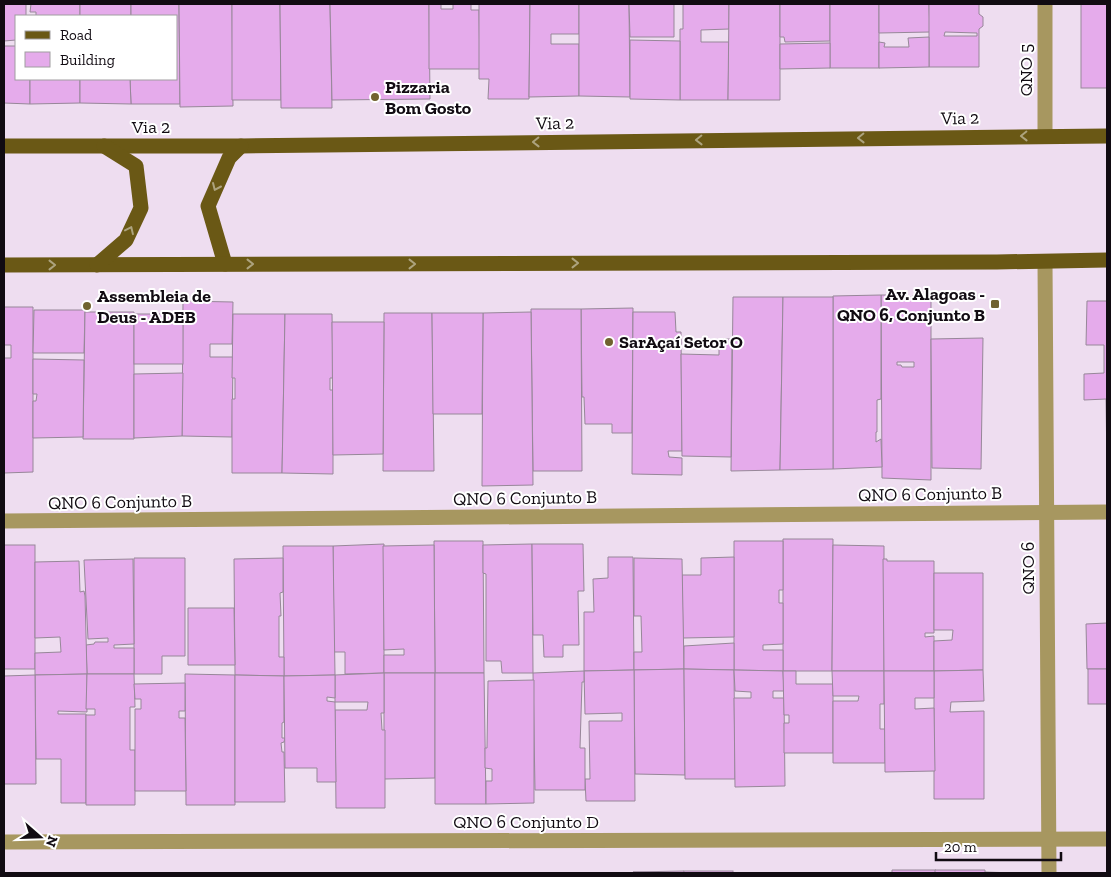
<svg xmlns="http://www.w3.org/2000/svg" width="1111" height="877" viewBox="0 0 1111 877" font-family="'Zilla Slab',serif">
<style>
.building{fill:#e5abeb;stroke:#978799;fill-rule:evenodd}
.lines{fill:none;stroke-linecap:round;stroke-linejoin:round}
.minor{stroke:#a79760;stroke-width:15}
.major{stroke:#6a5815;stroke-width:15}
.oneway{stroke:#ada37e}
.poi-dot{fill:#70622f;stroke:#fff;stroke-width:2}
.labels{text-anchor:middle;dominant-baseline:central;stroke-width:4;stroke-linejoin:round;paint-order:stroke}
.street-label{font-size:18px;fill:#110b12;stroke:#fff}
.poi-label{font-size:18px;font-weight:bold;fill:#110b12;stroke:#fff;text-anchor:start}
</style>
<rect width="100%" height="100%" fill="#eeddf0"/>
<g class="building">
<polygon points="4,4 26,4 26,16 16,16 16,40 4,41"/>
<polygon points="31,4 80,4 80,16 36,16 36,12 30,12"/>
<rect x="80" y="4" width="51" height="12"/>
<polygon points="131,4 179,4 180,104 131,104 130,79 176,79 176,16 131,16"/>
<polygon points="179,4 232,4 233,106 180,107"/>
<polygon points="232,4 280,4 281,100 232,100"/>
<polygon points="280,4 330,4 332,108 281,108"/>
<polygon points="330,4 429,4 430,99 332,100"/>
<polygon points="429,4 441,4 441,9 453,9 453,4 471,4 471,10 479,10 480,69 429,69"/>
<polygon points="479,4 530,4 529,99 488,99 489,79 479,79"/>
<polygon points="530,4 579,4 579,34 551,34 551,44 579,44 579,96 529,97"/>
<polygon points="579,4 629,4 630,97 579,96"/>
<polygon points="629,4 674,4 674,37 630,37"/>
<polygon points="683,4 729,4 729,29 701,30 701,42 729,42 728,100 680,100 680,29 683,29"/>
<polygon points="729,4 780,4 780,100 728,100"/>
<polygon points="780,4 830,4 830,41 785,42 784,37 780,37"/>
<rect x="830" y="4" width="49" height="64"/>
<polygon points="879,4 929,4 930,32 879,33"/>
<path d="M929 4H979V14L983 17V26L979 29V67H929ZM945 32 977 33V36H944Z"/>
<rect x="1081" y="4" width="26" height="84"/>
<polygon points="929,37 929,67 879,68 879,42 885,43 884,47 909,47 908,38"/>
<polygon points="630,40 680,41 680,100 630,99"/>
<polygon points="830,43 830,68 780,69 780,44"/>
<polygon points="4,46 16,46 16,79 30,79 30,104 4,103"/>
<polygon points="30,79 80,79 80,103 30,104"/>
<polygon points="80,79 130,79 131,104 80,103"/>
<path d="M881 295H900V297H913V295H931V480L882 478ZM897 362H914V367H902L901 365H897Z"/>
<polygon points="881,295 881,399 877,400 877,432 876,432 876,442 881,439 882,467 833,469 833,296"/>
<polygon points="733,297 783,297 780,470 731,471"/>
<polygon points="783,297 833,297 833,469 780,470"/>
<polygon points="183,301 233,302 232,344 210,344 210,357 233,357 232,437 182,436"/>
<polygon points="1087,301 1107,301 1107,467 1106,399 1084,400 1084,374 1104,373 1104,345 1086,345"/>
<polygon points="4,307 33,307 33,472 4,473 4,358 11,358 11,345 4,345"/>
<polygon points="633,308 632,433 612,433 612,424 585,424 584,397 582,397 581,309"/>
<polygon points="531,309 581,309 582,471 533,471"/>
<polygon points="34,310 85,310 84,353 33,353"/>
<polygon points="85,312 134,312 134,439 83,439"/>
<polygon points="531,312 533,485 482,486 483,313"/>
<polygon points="633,312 675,312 676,332 681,332 682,451 668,451 669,457 682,458 682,475 632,474"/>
<polygon points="384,313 432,313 434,471 383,471"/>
<polygon points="432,313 483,313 482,414 433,414"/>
<rect x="134" y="314" width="49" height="50"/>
<polygon points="233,314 285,314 282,473 232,473 232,399 235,399 235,378 232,378"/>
<polygon points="285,314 332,314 333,375 333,378 330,378 330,390 333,390 333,474 282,473"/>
<polygon points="332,322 384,322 383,454 333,455"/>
<polygon points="983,338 981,469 932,468 931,339"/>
<polygon points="719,339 732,339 731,457 682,456 681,354 719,355"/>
<polygon points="33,359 84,360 83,437 33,438 33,401 36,401 37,394 33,394"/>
<polygon points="183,373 182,436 134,438 134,374"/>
<polygon points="783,539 833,539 832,671 783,671"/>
<polygon points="434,541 483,541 484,673 435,673"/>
<polygon points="734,541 783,541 783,590 779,590 779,603 783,603 783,644 763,645 763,650 783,650 783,671 734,670"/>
<polygon points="384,544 384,673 345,674 345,652 334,652 333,546"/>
<polygon points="532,544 533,673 502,673 501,661 486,661 486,574 483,573 483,545"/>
<polygon points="532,544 583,544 584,591 578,591 579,645 563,645 563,657 544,657 543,635 533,635"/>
<rect x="4" y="545" width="31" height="124"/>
<polygon points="434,545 435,673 384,673 384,655 404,655 404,649 384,650 383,546"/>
<polygon points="833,545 884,546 884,671 832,671"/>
<polygon points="283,546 333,546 335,675 284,676"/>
<polygon points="608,557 633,557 634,670 584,671 584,612 594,612 593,579 608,578"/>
<polygon points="734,557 734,637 683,638 682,575 701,575 701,558"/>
<polygon points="134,558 185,558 185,656 162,656 162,674 134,674"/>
<polygon points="283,558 283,592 280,593 281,616 279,616 279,657 284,657 284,676 235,675 234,559"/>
<polygon points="634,558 682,559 684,669 634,670 634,652 642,652 641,616 634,616"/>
<polygon points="133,559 134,644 114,645 114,648 134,648 134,674 87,674 86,645 94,644 95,642 108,642 108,638 88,639 84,560"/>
<polygon points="883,559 887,559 887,561 934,561 934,633 925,633 925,637 934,636 934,671 884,671"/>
<polygon points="79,561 80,592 84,591 85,596 87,674 35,675 35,653 61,652 60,637 35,638 35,562"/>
<polygon points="934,573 983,573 983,670 934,671 934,641 952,640 953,630 934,630"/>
<polygon points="188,608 234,608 235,665 188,665"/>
<polygon points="1107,623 1107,669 1087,669 1086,624"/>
<polygon points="734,643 734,670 684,669 684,646"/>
<polygon points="684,669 685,775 635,774 634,670"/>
<polygon points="684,669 734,670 735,779 685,779"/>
<rect x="1088" y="669" width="19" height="35"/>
<polygon points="634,670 635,801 586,801 585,779 590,779 589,721 622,721 622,713 585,714 584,671"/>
<polygon points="734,670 783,671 784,691 773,691 773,698 784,698 785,786 735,787 734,698 751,698 751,692 735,691"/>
<polygon points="983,670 984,701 951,702 950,712 984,711 984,799 934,799 934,671"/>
<polygon points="584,671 584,682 582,682 580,748 585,748 585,790 535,790 533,673"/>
<polygon points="783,671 796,671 796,684 833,684 833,753 784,753 784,723 789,723 789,715 784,715"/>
<polygon points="832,671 884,671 884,704 880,704 880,729 885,729 885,763 833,763 833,701 858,701 859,696 833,696"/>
<polygon points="884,671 934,671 934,698 915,698 915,709 934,708 935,771 885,772"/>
<polygon points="384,673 435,673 435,778 384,779"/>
<polygon points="384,673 384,713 381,713 382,730 385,730 385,808 336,808 335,710 367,710 368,702 335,702 335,675"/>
<polygon points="435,673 484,673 486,804 435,804"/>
<polygon points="87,674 87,712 58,711 58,714 86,714 86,803 61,803 61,759 36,759 35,675"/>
<polygon points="87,674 134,674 135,707 130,707 130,750 135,750 135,805 86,805 86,715 95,715 95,709 86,709"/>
<polygon points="185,674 235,675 235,805 186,805"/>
<polygon points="35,675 36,784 4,784 4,676"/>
<polygon points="235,675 284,676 284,722 282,723 282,738 285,738 284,742 281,743 282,752 284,752 285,802 235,802"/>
<polygon points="335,675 335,698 327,697 327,701 335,702 336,782 317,782 317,768 285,768 284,676"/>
<polygon points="534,680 534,803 486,804 486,781 492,781 492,769 485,768 485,748 487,748 488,681"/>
<polygon points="185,683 185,711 179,711 179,718 185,718 186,791 135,791 135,709 141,709 141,699 135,699 134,684"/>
<polygon points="892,870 936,870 935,873 892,873"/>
<polygon points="935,870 985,870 985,872 1015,873 935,873"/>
<polygon points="684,871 684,873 633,872"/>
<rect x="684" y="871" width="49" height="2"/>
</g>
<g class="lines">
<g class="minor">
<polyline points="1045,4 1045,136"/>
<polyline points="1045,262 1049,873"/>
<polyline points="4,521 1107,512"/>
<polyline points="4,842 1107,839"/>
</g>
<g class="major">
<polyline points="4,146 241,146 1107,136"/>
<polyline points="225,264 208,206 229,158 241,146"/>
<polyline points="4,265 997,262 1107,260"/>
<polyline points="97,265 126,240 141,208 136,166 104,146"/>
</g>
</g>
<defs><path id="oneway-chevron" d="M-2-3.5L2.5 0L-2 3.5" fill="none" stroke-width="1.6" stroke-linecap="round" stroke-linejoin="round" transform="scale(1.25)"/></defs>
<g class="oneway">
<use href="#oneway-chevron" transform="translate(1024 136) rotate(179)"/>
<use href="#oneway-chevron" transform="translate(861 138) rotate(179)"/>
<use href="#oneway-chevron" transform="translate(699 140) rotate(179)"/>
<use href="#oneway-chevron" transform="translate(536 142) rotate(179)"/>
<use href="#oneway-chevron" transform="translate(216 187) rotate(114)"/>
<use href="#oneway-chevron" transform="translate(130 230) rotate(-65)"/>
<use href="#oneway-chevron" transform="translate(575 263)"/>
<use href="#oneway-chevron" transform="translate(250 264)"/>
<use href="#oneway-chevron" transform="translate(412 264)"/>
<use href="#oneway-chevron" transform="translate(52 265)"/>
</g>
<g class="poi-dot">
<circle cx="375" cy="97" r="5"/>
<rect x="990" y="299" width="10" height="10" rx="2.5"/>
<circle cx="87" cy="306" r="5"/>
<circle cx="609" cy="342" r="5"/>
</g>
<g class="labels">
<g class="street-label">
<text transform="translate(1026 70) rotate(-90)">QNO 5</text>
<text transform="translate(960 118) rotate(-1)">Via 2</text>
<text transform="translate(555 123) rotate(-1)">Via 2</text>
<text x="151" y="127">Via 2</text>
<text transform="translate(930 494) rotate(-1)">QNO 6 Conjunto B</text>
<text transform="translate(525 498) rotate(-1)">QNO 6 Conjunto B</text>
<text transform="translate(120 502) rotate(-1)">QNO 6 Conjunto B</text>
<text transform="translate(1028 568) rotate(-90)">QNO 6</text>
<text x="526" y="822">QNO 6 Conjunto D</text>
</g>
<g class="poi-label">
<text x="385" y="87">Pizzaria<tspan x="385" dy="21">Bom Gosto</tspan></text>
<text x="985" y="294" text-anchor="end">Av. Alagoas -<tspan x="985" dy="21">QNO 6, Conjunto B</tspan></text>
<text x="97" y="296">Assembleia de<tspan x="97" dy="21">Deus - ADEB</tspan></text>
<text x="619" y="342">SarAçaí Setor O</text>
</g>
</g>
<rect width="1111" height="877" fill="none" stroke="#110b12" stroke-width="10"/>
<rect x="15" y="15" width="162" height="65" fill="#ffffff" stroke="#a09da0"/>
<rect x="25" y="31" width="25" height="8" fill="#6a5815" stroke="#a09da0"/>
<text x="60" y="40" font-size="15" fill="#110b12">Road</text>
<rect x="25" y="52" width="25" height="15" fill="#e5abeb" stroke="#a09da0"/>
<text x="60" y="65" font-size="15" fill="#110b12">Building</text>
<g transform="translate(40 837) rotate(110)" stroke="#ffffff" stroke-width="4" paint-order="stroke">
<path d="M0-4L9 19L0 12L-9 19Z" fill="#110b12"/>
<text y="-8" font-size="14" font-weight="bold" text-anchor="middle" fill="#110b12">N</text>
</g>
<path d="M936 852v8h125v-8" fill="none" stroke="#110b12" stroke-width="2.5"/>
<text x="944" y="852" font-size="15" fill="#110b12" stroke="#ffffff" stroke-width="4" paint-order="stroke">20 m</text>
</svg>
